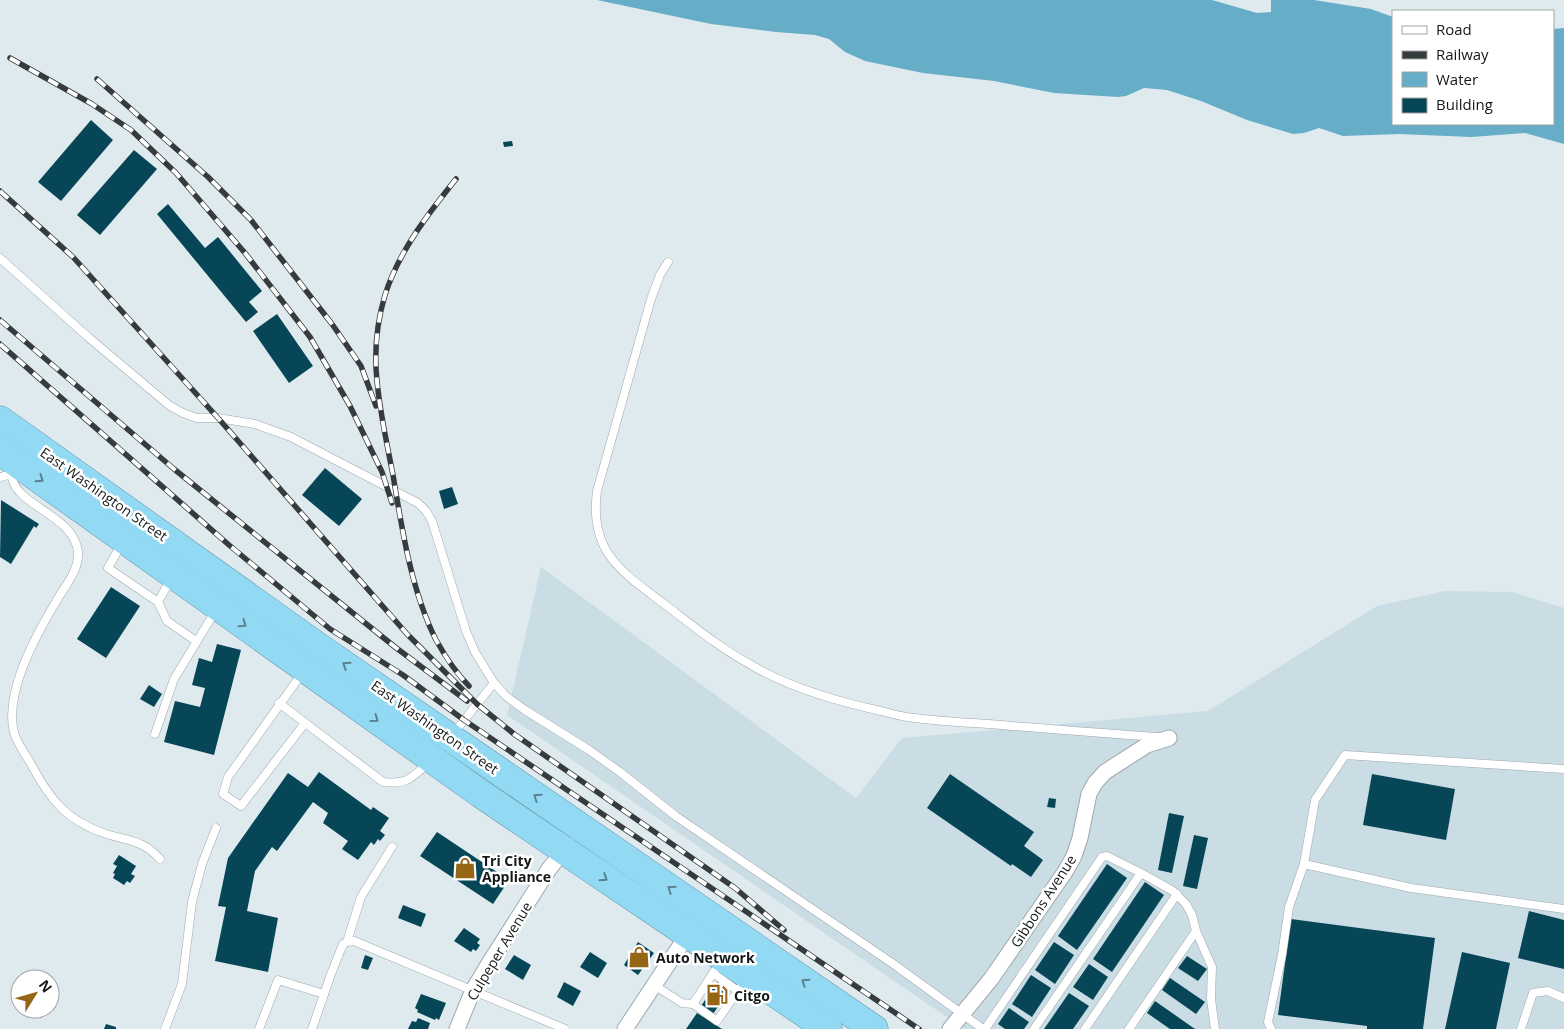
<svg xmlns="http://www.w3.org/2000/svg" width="1564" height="1029" viewBox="0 0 1564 1029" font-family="'Open Sans',sans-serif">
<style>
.built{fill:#cadde5}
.water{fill:#66adc7}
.building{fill:#074657}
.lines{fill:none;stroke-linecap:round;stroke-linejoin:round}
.lane-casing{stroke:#9ea8ac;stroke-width:9}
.street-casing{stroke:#9ea8ac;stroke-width:17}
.highway-casing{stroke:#6695a7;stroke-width:29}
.lane{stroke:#fff;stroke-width:8}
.street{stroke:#fff;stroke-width:15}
.highway{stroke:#92d9f3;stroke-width:28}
.rail-casing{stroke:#363b3d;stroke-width:5.5}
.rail{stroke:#fff;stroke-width:4;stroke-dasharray:11;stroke-linecap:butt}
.oneway{stroke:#598291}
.labels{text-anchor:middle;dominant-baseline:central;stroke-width:5;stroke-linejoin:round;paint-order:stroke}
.street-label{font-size:14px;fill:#141819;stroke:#fff}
.poi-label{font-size:14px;font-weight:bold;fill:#141819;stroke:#fff;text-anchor:start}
</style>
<rect width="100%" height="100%" fill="#dfeaef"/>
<polygon class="built" points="541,567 856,798 902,738 1208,711 1377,606 1445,591 1512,592 1564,608 1564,1029 964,1029 507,715"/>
<polygon class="water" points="597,0 1212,0 1257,13 1271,12 1271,0 1314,0 1371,9 1393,17 1393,124 1553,124 1553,29 1564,28 1564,144 1525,133 1471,137 1399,134 1343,136 1319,128 1304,133 1293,134 1247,120 1201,101 1167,90 1144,88 1126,96 1118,97 1054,93 994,81 923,73 865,61 845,52 829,39 815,35 776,32 711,24"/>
<g class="building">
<polygon points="91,120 113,140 61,201 38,182"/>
<polygon points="512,141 513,146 504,147 503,142"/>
<polygon points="134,150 157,169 100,235 77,215"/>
<polygon points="168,204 205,248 218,237 262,291 249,302 258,312 246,322 157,214"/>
<polygon points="277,314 313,366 289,383 253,331"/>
<polygon points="325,468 362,499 339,526 302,495"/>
<polygon points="452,487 458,504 444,509 439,491"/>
<polygon points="1,500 39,524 36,528 34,526 11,564 0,557"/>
<polygon points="111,587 140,606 106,658 77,639"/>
<polygon points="217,644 241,650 214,755 164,742 175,701 200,707 205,688 192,685 199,658 212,662"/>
<polygon points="149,685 162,694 154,707 140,699"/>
<polygon points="319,772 371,810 373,807 389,818 380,831 385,835 380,841 378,839 374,845 371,842 358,860 342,849 348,841 323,823 328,813 313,802 277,851 272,847 255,871 247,911 278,918 268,972 215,961 226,907 218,906 228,858 288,773 308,787"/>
<polygon points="950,774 1034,832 1024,846 1043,860 1031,877 1012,864 1011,866 927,808"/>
<polygon points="1372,774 1455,789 1446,840 1363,825"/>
<polygon points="1049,798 1056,799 1055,808 1047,807"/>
<polygon points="1169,813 1184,816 1172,873 1158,870"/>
<polygon points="437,832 509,880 493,904 420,856"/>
<polygon points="1194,835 1208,838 1197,889 1183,886"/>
<polygon points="119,855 136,866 131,874 135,876 130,883 127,881 124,885 113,878 115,874 113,873 117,866 113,864"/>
<polygon points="1107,864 1127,878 1077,950 1058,936"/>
<polygon points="1145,882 1164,895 1112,972 1093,959"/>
<polygon points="403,905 426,914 421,927 398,918"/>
<polygon points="1529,911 1564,920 1564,969 1518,958"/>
<polygon points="1291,919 1435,938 1423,1029 1367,1029 1367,1026 1278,1015"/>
<polygon points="464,928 480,939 477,943 480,945 476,951 473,949 471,952 454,941"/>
<polygon points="638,942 654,953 638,975 624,965"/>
<polygon points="1054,942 1074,955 1055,984 1035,970"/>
<polygon points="590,952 607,963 598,978 580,967"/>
<polygon points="1462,952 1510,963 1496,1029 1445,1029"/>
<polygon points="365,955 373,958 368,970 361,968"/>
<polygon points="514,955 531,965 523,980 505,969"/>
<polygon points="1187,956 1207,969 1198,981 1178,968"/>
<polygon points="1089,964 1108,977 1093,1000 1073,987"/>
<polygon points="1031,975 1051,988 1032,1017 1012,1004"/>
<polygon points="1170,978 1205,1002 1196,1014 1162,990"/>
<polygon points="718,981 730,989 713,1014 701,1006"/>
<polygon points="564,982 581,991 573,1006 557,997"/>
<polygon points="1069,993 1089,1006 1073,1029 1044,1029"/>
<polygon points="421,994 446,1003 439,1020 436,1018 435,1020 417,1012 418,1010 415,1008"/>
<polygon points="1155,1001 1195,1029 1170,1029 1147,1013"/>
<polygon points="1009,1008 1029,1022 1024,1029 1005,1029 998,1024"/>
<polygon points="697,1013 722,1029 686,1029"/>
<polygon points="418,1018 430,1023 428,1029 408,1029 412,1021 416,1022"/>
<polygon points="106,1024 116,1027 116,1029 104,1029"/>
</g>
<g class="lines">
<g class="lane-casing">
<g id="lane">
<polyline points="0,258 88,337 170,406 183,413 197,418 218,418 255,424 291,437 418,503 426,511 432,521 466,631 475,652 494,683 507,697 525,710 589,750 620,772 677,817 892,963 983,1029"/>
<path d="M668 262 660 275 651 299 597 491C589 551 620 571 663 603 692 625 721 649 753 666 789 687 840 702 881 711 892 714 903 717 914 718 946 722 979 723 1012 726 1061 730 1110 734 1159 737"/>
<path d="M16 467 12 478C18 507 74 515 78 552 79 571 66 584 57 600 37 633 0 698 16 738 20 747 26 756 31 764 50 800 67 821 106 834 129 841 143 840 160 859"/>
<polyline points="0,477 12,474"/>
<polyline points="122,543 108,568 158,602 171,579"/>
<polyline points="158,602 167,621 196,641"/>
<polyline points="303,672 228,777 223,794 241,806 305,723"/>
<path d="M279 703 383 782C408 785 412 777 430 762"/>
<polyline points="155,734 174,679 216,610"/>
<polyline points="453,734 494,683"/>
<polyline points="1304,864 1411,888 1564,909"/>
<polyline points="347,942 361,897 392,847"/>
<polyline points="713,973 738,991"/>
<polyline points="654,985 682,1003 693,1004 721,961"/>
<polyline points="693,1004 717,1021 746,979"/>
<polyline points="165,1029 182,984 192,902 202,864 216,828"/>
<polyline points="259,1029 278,980 324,994"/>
<polyline points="312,1029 331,974 343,944 347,942 354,941 565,1029"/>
<polyline points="985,1029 1102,857 1107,856 1141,873 1173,891 1186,904 1192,915 1196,931 1212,967 1211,999 1215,1029"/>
<polyline points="1034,1029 1141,873"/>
<polyline points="1085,1029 1177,894"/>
<polyline points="1129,1029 1196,931"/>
<polyline points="1271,1029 1268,1022 1282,955 1289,907 1304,864 1315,800 1345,755 1564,769"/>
<polyline points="1521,1029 1533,993 1548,991 1564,998"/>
</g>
</g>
<g class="street-casing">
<g id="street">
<polyline points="457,1029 473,990 488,965 549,869 568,845"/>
<polyline points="625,1029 692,928"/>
<polyline points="950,1029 991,979 1065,872 1074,856 1080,838 1089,794 1095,783 1105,772 1147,745 1169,738"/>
</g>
</g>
<g class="highway-casing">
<g id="highway">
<polyline points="0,420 320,648 874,1029"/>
<polyline points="0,451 481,794 828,1029"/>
</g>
</g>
<use href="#lane" class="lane"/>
<use href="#street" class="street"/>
<use href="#highway" class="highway"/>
<g class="rail-casing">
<g id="rail">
<polyline points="10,58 92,104 131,130 176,173 245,253 310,337 350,406 382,472 392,503"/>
<polyline points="97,79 208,177 251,220 332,324 361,366 376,406"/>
<path d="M456 179C428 214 399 251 385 295 377 322 374 353 377 381 380 413 387 444 393 475 402 529 411 590 436 640 445 656 456 673 469 686"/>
<polyline points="0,191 73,257 218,418 407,634 477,704 514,734 735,888 784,930"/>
<polyline points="0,320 174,469 395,647 467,701"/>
<polyline points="0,344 229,545 330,629 403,675 464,720 919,1029"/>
</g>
</g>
<use href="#rail" class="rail"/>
</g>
<defs><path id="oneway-chevron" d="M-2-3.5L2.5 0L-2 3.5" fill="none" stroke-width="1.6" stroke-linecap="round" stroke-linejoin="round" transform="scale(1.25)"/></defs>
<g class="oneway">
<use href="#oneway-chevron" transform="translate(40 479) rotate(35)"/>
<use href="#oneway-chevron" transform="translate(243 624) rotate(35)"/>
<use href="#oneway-chevron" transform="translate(346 665) rotate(-146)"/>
<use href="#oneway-chevron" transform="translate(375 719) rotate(36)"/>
<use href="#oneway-chevron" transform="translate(537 797) rotate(-145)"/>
<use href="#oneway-chevron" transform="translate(604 878) rotate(34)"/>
<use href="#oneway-chevron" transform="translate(671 889) rotate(-146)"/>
<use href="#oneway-chevron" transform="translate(805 982) rotate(-145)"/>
</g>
<defs>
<g id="shop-bare" transform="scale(1.725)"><path d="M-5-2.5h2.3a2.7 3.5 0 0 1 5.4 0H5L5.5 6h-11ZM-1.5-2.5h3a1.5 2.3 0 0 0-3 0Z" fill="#966516" stroke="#fff" stroke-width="2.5" paint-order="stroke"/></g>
<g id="fuel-bare" transform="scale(1.725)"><path d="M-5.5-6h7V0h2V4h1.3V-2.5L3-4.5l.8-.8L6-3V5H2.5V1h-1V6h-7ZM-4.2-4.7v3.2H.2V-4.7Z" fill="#966516" stroke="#fff" stroke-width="2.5" paint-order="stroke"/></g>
</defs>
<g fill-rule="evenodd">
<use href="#shop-bare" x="465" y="868"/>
<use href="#shop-bare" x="639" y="957"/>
<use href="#fuel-bare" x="717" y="995"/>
</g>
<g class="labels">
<g class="street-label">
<text transform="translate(104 494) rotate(35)">East Washington Street</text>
<text transform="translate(435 727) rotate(35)">East Washington Street</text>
<text transform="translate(1043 901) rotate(-57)">Gibbons Avenue</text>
<text transform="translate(499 951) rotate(-59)">Culpeper Avenue</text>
</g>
<g class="poi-label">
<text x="482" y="860">Tri City<tspan x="482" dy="16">Appliance</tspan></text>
<text x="656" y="957">Auto Network</text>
<text x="734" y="995">Citgo</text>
</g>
</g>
<rect x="1392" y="10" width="162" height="115" fill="#ffffff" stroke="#a1a3a3"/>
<rect x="1402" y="26" width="25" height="8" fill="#ffffff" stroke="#a1a3a3"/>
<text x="1436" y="35" font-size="15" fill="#141819">Road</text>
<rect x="1402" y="51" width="25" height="8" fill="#363b3d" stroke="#a1a3a3"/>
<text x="1436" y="60" font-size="15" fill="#141819">Railway</text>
<rect x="1402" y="72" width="25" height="15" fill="#66adc7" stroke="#a1a3a3"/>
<text x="1436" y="85" font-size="15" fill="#141819">Water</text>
<rect x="1402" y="98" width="25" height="15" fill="#074657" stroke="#a1a3a3"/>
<text x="1436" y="110" font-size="15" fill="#141819">Building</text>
<g transform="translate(35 994) rotate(53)"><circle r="24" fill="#ffffff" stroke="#a1a3a3"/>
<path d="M0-4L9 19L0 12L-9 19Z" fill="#966516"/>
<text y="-8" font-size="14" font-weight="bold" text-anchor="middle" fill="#141819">N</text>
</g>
</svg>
